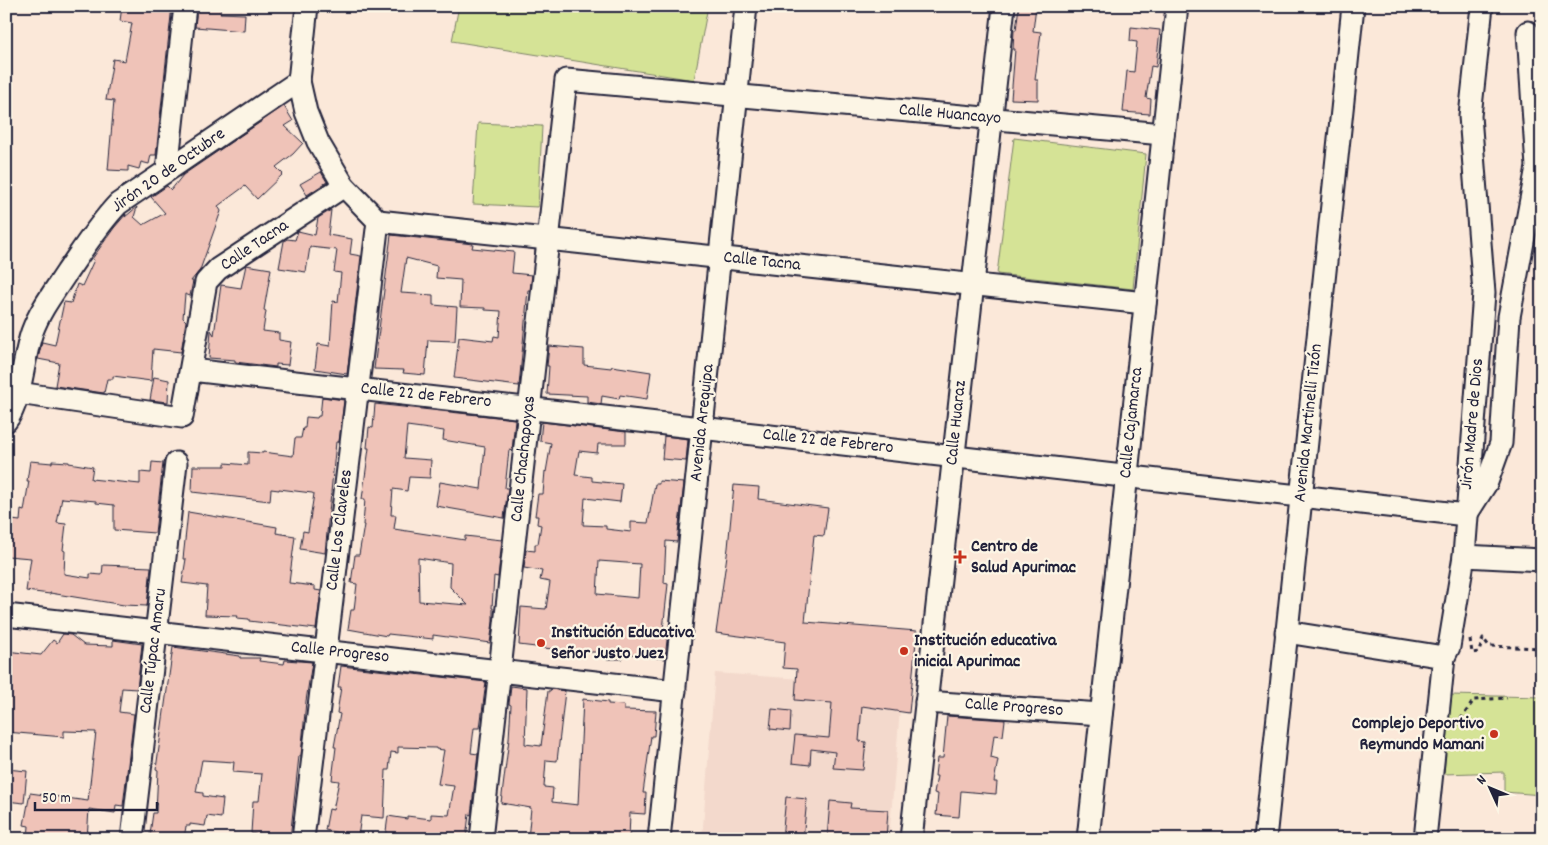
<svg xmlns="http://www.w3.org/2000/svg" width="1548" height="845" viewBox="0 0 1548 845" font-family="Dekko,sans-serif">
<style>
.built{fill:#f3d9cc}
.green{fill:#d5e396;stroke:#7c8268}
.building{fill:#efc3b8;stroke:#22223b;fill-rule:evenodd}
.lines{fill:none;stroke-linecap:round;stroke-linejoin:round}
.minor-casing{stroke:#22223b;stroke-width:25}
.path{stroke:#22223b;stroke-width:3;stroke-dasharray:4 4;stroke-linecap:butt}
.minor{stroke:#fcf5e5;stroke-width:21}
.poi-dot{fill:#c8321e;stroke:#fcf5e5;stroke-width:2}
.labels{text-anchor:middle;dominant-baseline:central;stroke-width:4.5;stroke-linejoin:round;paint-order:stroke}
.street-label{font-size:18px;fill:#22223b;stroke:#fcf5e5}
.poi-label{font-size:18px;font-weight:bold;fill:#22223b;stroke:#fcf5e5;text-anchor:start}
</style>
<rect width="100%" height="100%" fill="#fbe8d9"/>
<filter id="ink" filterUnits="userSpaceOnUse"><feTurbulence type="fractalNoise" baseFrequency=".02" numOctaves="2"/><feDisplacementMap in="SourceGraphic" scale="10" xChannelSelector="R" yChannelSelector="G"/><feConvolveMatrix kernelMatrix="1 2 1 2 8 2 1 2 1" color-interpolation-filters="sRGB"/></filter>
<g filter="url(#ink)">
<polygon class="built" points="715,673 902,686 889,839 702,839"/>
<g class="green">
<polygon points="459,6 708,6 694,80 452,41"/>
<polygon points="478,123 542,126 538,207 473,204"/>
<polygon points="1014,138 1146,154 1133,289 997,274"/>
<polygon points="1450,695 1542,697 1542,795 1504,792 1504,772 1444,774"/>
</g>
<g class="building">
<polygon points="122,6 172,6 156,155 151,155 149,164 141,162 139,169 128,166 128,171 108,170 114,101 106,100 113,59 125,61 132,23 120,21"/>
<polygon points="197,6 221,6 220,13 245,14 244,31 195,27"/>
<polygon points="1019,6 1036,6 1033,31 1041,32 1035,80 1038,80 1038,100 1011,99 1015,49 1013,49 1014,30 1016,30"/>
<polygon points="1131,27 1160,30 1156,67 1151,66 1146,98 1151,99 1150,114 1123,112 1127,71 1134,72 1137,42 1130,41"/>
<polygon points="284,106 293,121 285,126 303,143 293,154 276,167 283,174 257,199 245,186 218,206 221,211 200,270 191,281 193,281 190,296 185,294 183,318 186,321 181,352 153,349 151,381 113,376 113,379 107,379 104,393 55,386 59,363 38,359 42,342 55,345 64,302 71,303 77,284 82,286 94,260 92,259 114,228 126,214 125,217 137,207 134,217 143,225 165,213 151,197 167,186 171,190 183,175"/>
<polygon points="321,172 327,182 307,195 300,184"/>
<polygon points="331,210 328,235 352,239 350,254 361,256 347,374 315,369 318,344 330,346 333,301 338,302 341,273 334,272 337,250 310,247 306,272 279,268 284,241 287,239 295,240 298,231 315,235 318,218"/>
<polygon points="391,235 473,244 472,248 514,252 512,273 532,275 530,290 528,290 519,386 454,378 459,337 493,341 494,336 499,337 501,311 485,310 485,308 460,307 461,280 436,278 437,266 406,258 401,293 433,295 433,305 457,307 455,341 428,340 425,375 403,373 404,370 374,369"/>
<polygon points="246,265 271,269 264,310 266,311 263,331 279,333 279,340 291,342 288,365 276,364 276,367 235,362 235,360 209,358 211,330 214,335 221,285 241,288"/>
<polygon points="549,346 584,349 584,365 611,368 612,366 651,372 647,399 620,395 619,399 602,396 601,404 587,402 587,396 547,394 549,366 547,366"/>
<polygon points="154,377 169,380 168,402 150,400"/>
<polygon points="322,397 344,400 339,442 336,442 325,553 300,549 303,531 308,532 314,494 312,493 279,489 279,490 271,489 270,501 192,492 193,466 225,466 225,463 248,465 248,452 263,453 263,452 293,456 295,438 301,438 303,428 305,428 306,417 317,418 318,416 320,416"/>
<path d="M375 404 515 419 512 451 509 450 505 488H508L504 518 436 506 440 482 481 489 485 447 443 440 444 431 407 426 404 458 431 460 430 478 409 477 407 491 393 489 391 515H396L394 529 465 540V536L502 540 498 577 494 576 492 608H493V622L490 643 433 635V639L388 634 387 636 348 629 351 610H354L357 584 351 583 355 555H359L364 525H363L365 499H362L369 448H367L369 427 373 428ZM418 558 451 563 450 587 468 605 419 601Z"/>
<path d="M542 422 626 432V444H598L597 453 579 451 575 475 592 477V481L622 484 620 502 585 498 583 525 606 526V529L631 532V522L648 523 655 484H659V481L684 483 677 542 666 541 664 583 668 584 663 630 668 631 665 659 622 653V659H606V652H577L519 645 521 607 546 609 550 582 540 580 542 571 524 568 526 550 535 551V544H538L541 525 537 524 538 516H535L538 494H543L545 471 546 472 551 443 540 441ZM599 561 640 564 638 598 597 594Z"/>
<polygon points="664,436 688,439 686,461 662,459"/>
<polygon points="30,461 52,463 52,461 69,462 69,463 93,467 91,479 140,484 140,472 151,473 152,462 163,463 155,533 114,530 114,505 96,503 96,501 62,498 57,523 66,524 63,550 65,551 64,574 90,578 90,574 102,575 103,565 151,567 147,606 124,605 50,593 50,594 26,591 31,558 7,556 12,520 20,521 21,510 24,511 29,481 27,481"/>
<polygon points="734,485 759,487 758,499 828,508 824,536 814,535 805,622 917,631 909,713 862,706 859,741 866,742 863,770 833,768 835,752 811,749 810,765 792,763 795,735 829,738 832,703 795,700 797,669 783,668 785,642 716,633 728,548"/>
<polygon points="188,512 277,527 276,533 295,536 289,583 315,586 315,590 321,591 316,629 249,621 249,619 237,618 238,616 205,615 207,586 182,583 186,559 183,559"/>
<polygon points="63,634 71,635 84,645 113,646 113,640 142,644 137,689 122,688 119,712 134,714 123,806 116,805 115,813 89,809 87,839 28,839 29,826 24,825 30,793 88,801 96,732 64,731 64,737 6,732 6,651 41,655 53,640 57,643"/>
<polygon points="173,647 240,656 240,658 260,658 259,661 284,664 285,660 312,662 306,701 301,756 299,756 290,839 275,839 251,833 253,801 259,801 262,774 233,772 234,762 202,760 196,792 203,793 203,796 223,799 221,818 207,816 205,826 190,824 190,826 186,826 184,839 160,839 160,836 150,834 153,813 156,813 158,770 156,769"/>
<polygon points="341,666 486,682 480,728 474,728 471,753 478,754 471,815 469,814 466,839 385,839 388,816 407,819 407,816 431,819 431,814 449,815 454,786 438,784 444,750 436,749 436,748 398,747 398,753 391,752 389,770 386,770 384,818 361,816 358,837 325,830 329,809 333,810 339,781 332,780 336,747 334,747 340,714 337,713 341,687 338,687"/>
<polygon points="511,686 527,688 525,744 541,746 548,691 550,691 551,689 565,691 557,761 546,760 544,787 553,788 552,802 578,805 583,699 608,702 608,704 624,705 624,710 656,711 654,736 651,736 643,793 646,793 645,814 630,813 629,839 528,839 531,808 501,803 509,739 511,705 509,704"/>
<polygon points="772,709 791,711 790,731 770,729"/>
<polygon points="947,716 1005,720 1003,736 994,735 991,758 998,760 994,782 997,782 996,794 961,791 959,817 936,815 938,794 934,793 937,776 935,776 937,758 943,758"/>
<polygon points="6,769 27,771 24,803 6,801"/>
<polygon points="786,797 807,799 803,839 782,839"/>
<polygon points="830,801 851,803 850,808 888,810 886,839 827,839"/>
</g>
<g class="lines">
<g class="minor-casing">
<g id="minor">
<polyline points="307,6 299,81 306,112 318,142 344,186 378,221"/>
<polyline points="167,170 185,6"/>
<polyline points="378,221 1145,303"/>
<polyline points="191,370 1466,515 1487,482 1501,443 1509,317 1537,167 1528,32"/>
<polyline points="18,393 182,417 206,282 218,269 344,186"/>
<path d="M6 421C22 400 23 357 32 332 40 310 54 292 67 272 83 249 98 225 118 204L299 81"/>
<polyline points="1464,556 1542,560"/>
<polyline points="6,615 675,691"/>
<polyline points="1286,632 1444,657"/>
<polyline points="926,702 1101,714"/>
<polyline points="132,839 176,463"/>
<polyline points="303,839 378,221"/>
<polyline points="481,839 566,80 1163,134"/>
<polyline points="659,839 746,6"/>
<polyline points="911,839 1004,6"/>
<polyline points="1088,839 1177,6"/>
<polyline points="1265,839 1353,6"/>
<polyline points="1425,839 1444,657 1449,647 1464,556 1484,293 1470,116 1482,6"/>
</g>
</g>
<g class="path">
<polyline points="1470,639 1472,653 1479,652 1483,638 1489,646 1542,648"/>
<polyline points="1456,726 1474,700 1507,698"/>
</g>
<use href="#minor" class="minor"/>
</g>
</g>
<g class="poi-dot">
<path d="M957.5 549.5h5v5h5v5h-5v5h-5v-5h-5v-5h5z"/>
<circle cx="541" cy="643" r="5"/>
<circle cx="904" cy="651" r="5"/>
<circle cx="1494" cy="734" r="5"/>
</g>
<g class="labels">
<g class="street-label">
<text transform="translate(950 115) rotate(5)">Calle Huancayo</text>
<text transform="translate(169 171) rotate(-35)">Jirón 20 de Octubre</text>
<text transform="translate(255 246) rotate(-34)">Calle Tacna</text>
<text transform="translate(762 262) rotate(6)">Calle Tacna</text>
<text transform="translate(426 396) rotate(6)">Calle 22 de Febrero</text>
<text transform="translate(703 423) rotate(-84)">Avenida Arequipa</text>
<text transform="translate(957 423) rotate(-84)">Calle Huaraz</text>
<text transform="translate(1132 423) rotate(-84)">Calle Cajamarca</text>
<text transform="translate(1309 423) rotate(-84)">Avenida Martinelli Tizón</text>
<text transform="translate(1473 424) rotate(-85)">Jirón Madre de Dios</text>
<text transform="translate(828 442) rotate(6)">Calle 22 de Febrero</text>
<text transform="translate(524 459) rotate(-84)">Calle Chachapoyas</text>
<text transform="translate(340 530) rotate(-83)">Calle Los Claveles</text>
<text transform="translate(154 651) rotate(-83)">Calle Túpac Amaru</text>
<text transform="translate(340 653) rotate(6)">Calle Progreso</text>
<text transform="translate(1014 708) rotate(4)">Calle Progreso</text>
</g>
<g class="poi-label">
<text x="971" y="547">Centro de<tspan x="971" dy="21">Salud Apurimac</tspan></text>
<text x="551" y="633">Institución Educativa<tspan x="551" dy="21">Señor Justo Juez</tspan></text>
<text x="914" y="641">Institución educativa<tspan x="914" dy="21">inicial Apurimac</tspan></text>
<text x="1484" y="724" text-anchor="end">Complejo Deportivo<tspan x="1484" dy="21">Reymundo Mamani</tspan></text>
</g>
</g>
<rect width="1548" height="845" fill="none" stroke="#fcf5e5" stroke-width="25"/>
<rect x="12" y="12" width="1523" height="820" fill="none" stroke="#22223b" stroke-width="2" filter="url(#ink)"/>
<g transform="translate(1490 788) rotate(314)" stroke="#fcf5e5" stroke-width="4" paint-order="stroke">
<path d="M0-4L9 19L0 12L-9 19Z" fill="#22223b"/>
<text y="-8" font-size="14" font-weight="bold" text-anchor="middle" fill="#22223b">N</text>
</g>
<path d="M35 802v8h122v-8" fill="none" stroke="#22223b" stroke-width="2.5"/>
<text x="42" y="802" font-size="15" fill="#22223b" stroke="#fcf5e5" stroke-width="4" paint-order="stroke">50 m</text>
</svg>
